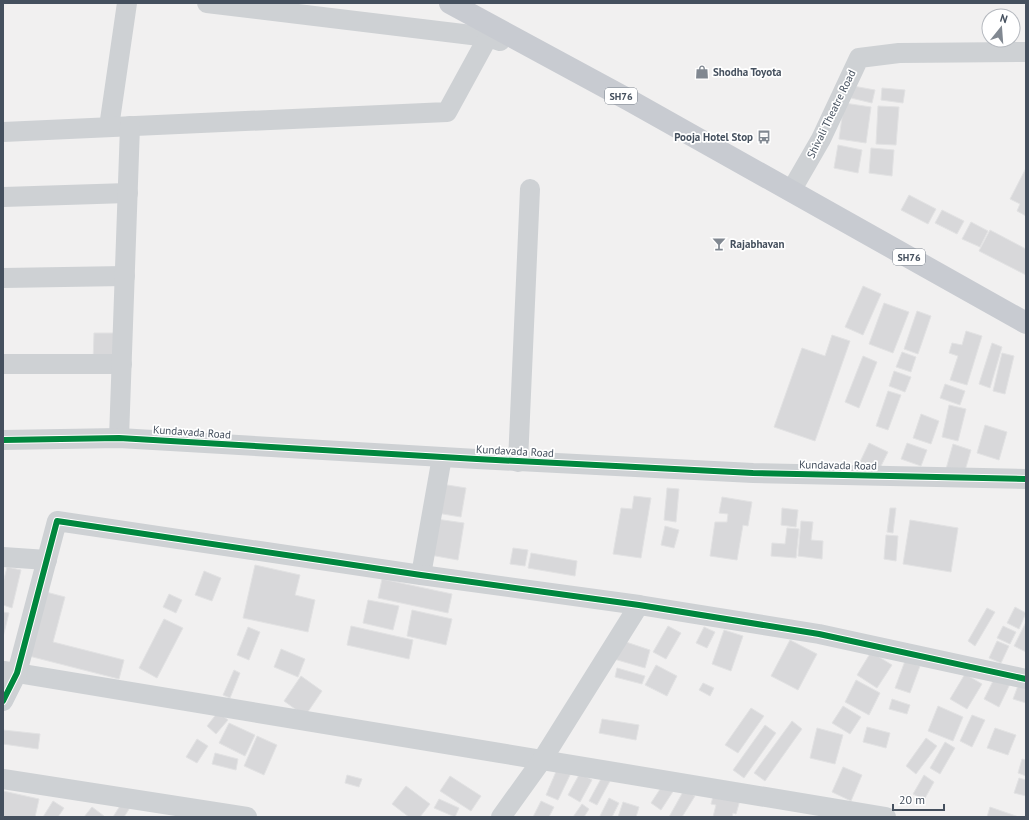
<svg xmlns="http://www.w3.org/2000/svg" width="1029" height="820" viewBox="0 0 1029 820" font-family="'PT Sans',sans-serif">
<style>
.building{fill:#d8d8da;stroke:#e2e2e3}
.lines{fill:none;stroke-linecap:round;stroke-linejoin:round}
.minor{stroke:#ced1d4;stroke-width:20}
.major{stroke:#c8cbd1;stroke-width:22}
.cycleway-casing{stroke:#fff;stroke-width:8}
.cycleway{stroke:#00873e;stroke-width:6}
.labels{text-anchor:middle;dominant-baseline:central;stroke-width:3.5;stroke-linejoin:round;paint-order:stroke}
.shield{fill:#fff;stroke:#7d848e;stroke-width:1}
.shield-label{font-size:10px;font-weight:bold;fill:#45505e}
.poi-label{font-size:11px;font-weight:bold;fill:#45505e;stroke:#fff;text-anchor:start}
.street-label{font-size:11px;fill:#45505e;stroke:#fff}
</style>
<rect width="100%" height="100%" fill="#f1f0f0"/>
<g class="building">
<polygon points="853,86 875,90 872,103 851,98"/>
<polygon points="882,88 905,90 903,103 881,100"/>
<polygon points="844,103 871,107 866,143 839,139"/>
<polygon points="878,106 899,107 896,145 876,144"/>
<polygon points="838,145 862,150 858,173 834,168"/>
<polygon points="871,148 894,150 892,176 869,173"/>
<polygon points="1026,168 1026,216 1017,211 1020,204 1010,199"/>
<polygon points="909,195 936,209 928,224 901,210"/>
<polygon points="942,210 964,221 957,234 935,223"/>
<polygon points="971,222 988,231 980,247 962,239"/>
<polygon points="990,230 1026,249 1026,275 979,251"/>
<polygon points="863,286 881,294 863,335 845,327"/>
<polygon points="884,303 909,312 893,353 869,344"/>
<polygon points="917,311 931,316 918,354 904,349"/>
<polygon points="966,331 982,336 967,385 950,380 958,356 949,353 952,343 962,345"/>
<polygon points="94,333 116,333 116,364 93,364"/>
<polygon points="832,335 850,341 815,441 774,427 802,348 825,356"/>
<polygon points="992,343 1002,347 990,388 979,384"/>
<polygon points="902,352 916,357 911,372 896,367"/>
<polygon points="1002,353 1014,356 1005,394 993,391"/>
<polygon points="863,356 877,362 859,408 845,402"/>
<polygon points="894,371 911,377 905,392 889,386"/>
<polygon points="945,384 965,391 960,405 940,398"/>
<polygon points="888,391 901,395 888,430 876,426"/>
<polygon points="949,405 966,409 958,441 942,437"/>
<polygon points="921,414 939,421 931,444 913,438"/>
<polygon points="985,425 1007,432 999,460 977,453"/>
<polygon points="869,443 888,452 878,472 859,464"/>
<polygon points="907,443 927,450 921,466 901,459"/>
<polygon points="953,444 971,450 964,474 946,469"/>
<polygon points="441,484 466,488 461,517 437,513"/>
<polygon points="667,488 679,489 676,522 664,520"/>
<polygon points="634,496 651,498 641,558 613,554 621,508 632,509"/>
<polygon points="722,497 752,502 748,526 743,525 737,560 710,556 715,522 727,522 728,514 719,513"/>
<polygon points="782,508 798,510 796,527 781,525"/>
<polygon points="890,508 896,508 893,533 887,532"/>
<polygon points="436,519 464,523 458,560 430,555"/>
<polygon points="910,520 958,528 951,572 903,564"/>
<polygon points="801,521 813,522 811,540 823,541 822,559 798,556"/>
<polygon points="665,526 679,530 674,548 661,545"/>
<polygon points="787,528 799,529 796,558 771,556 772,543 785,544"/>
<polygon points="886,535 898,536 896,561 884,559"/>
<polygon points="513,548 528,550 525,566 510,564"/>
<polygon points="531,553 577,561 575,576 528,568"/>
<polygon points="255,565 300,575 295,595 315,600 308,632 243,618"/>
<polygon points="7,567 21,570 12,608 3,605 3,583"/>
<polygon points="204,571 221,578 212,601 195,595"/>
<polygon points="382,579 452,594 448,613 378,598"/>
<polygon points="42,591 65,597 53,642 124,660 119,679 25,655"/>
<polygon points="169,594 182,600 176,613 163,607"/>
<polygon points="368,600 399,606 393,630 363,623"/>
<polygon points="1015,607 1026,613 1019,629 1007,623"/>
<polygon points="987,608 995,612 975,646 968,641"/>
<polygon points="412,610 452,619 446,645 407,636"/>
<polygon points="3,612 9,613 3,637"/>
<polygon points="164,619 183,628 157,678 139,668"/>
<polygon points="1026,622 1026,652 1014,646"/>
<polygon points="351,626 413,640 409,659 347,645"/>
<polygon points="668,626 681,633 666,659 653,652"/>
<polygon points="1003,626 1016,632 1010,644 997,638"/>
<polygon points="248,627 260,632 249,660 237,655"/>
<polygon points="704,627 715,632 707,648 696,643"/>
<polygon points="724,630 743,636 731,671 712,664"/>
<polygon points="620,640 650,650 645,668 614,659"/>
<polygon points="790,640 817,654 798,690 771,676"/>
<polygon points="997,641 1009,646 1001,663 989,658"/>
<polygon points="281,649 305,659 298,677 274,667"/>
<polygon points="871,652 892,665 877,688 857,675"/>
<polygon points="905,661 920,666 910,693 895,688"/>
<polygon points="656,665 677,676 667,696 645,685"/>
<polygon points="617,668 645,676 642,684 615,677"/>
<polygon points="234,670 240,673 230,698 223,695"/>
<polygon points="965,674 982,684 967,709 950,699"/>
<polygon points="301,676 322,691 305,716 284,701"/>
<polygon points="995,677 1010,684 999,707 984,699"/>
<polygon points="856,680 880,693 869,715 845,702"/>
<polygon points="703,683 714,688 710,696 699,690"/>
<polygon points="1019,683 1026,686 1026,703 1013,699"/>
<polygon points="892,699 910,705 907,714 889,709"/>
<polygon points="843,706 861,717 850,734 832,723"/>
<polygon points="938,706 963,717 953,741 928,731"/>
<polygon points="751,708 764,716 738,753 725,745"/>
<polygon points="218,712 228,720 216,734 207,726"/>
<polygon points="972,715 985,720 972,747 960,741"/>
<polygon points="602,719 639,725 636,740 599,733"/>
<polygon points="792,721 802,729 765,781 754,773"/>
<polygon points="229,723 255,735 245,756 219,743"/>
<polygon points="765,725 776,733 744,778 733,770"/>
<polygon points="867,727 890,733 886,748 863,742"/>
<polygon points="817,728 843,735 835,764 810,758"/>
<polygon points="995,728 1016,735 1008,755 987,748"/>
<polygon points="3,730 40,734 38,749 3,744"/>
<polygon points="257,736 277,745 264,775 244,766"/>
<polygon points="926,738 937,746 916,774 906,766"/>
<polygon points="197,739 208,746 197,763 186,757"/>
<polygon points="945,742 955,748 940,774 930,768"/>
<polygon points="215,753 238,759 236,770 212,764"/>
<polygon points="1022,759 1026,760 1026,776 1018,773"/>
<polygon points="558,767 571,773 558,800 546,795"/>
<polygon points="843,767 862,775 851,801 832,792"/>
<polygon points="580,773 592,780 580,802 568,795"/>
<polygon points="347,775 362,779 359,787 345,783"/>
<polygon points="924,775 934,782 924,800 913,794"/>
<polygon points="450,776 481,796 471,811 440,791"/>
<polygon points="602,777 610,781 597,805 589,801"/>
<polygon points="1019,778 1026,780 1026,796 1014,793"/>
<polygon points="664,783 674,790 661,810 651,803"/>
<polygon points="406,786 430,804 420,817 409,817 392,804"/>
<polygon points="684,790 695,796 682,817 669,817"/>
<polygon points="3,791 39,799 35,817 3,817"/>
<polygon points="714,793 740,800 736,814 733,813 732,817 713,817 716,805 711,804"/>
<polygon points="609,798 619,803 612,817 603,817 600,816"/>
<polygon points="439,799 459,808 455,817 434,808"/>
<polygon points="53,801 64,808 58,817 43,817"/>
<polygon points="123,801 131,806 124,817 113,817"/>
<polygon points="541,801 554,807 549,817 533,817"/>
<polygon points="623,802 639,807 636,817 618,817"/>
<polygon points="582,804 589,809 584,817 573,817"/>
<polygon points="92,807 104,816 103,817 84,817"/>
<polygon points="990,807 1019,817 987,817"/>
</g>
<g class="lines">
<g class="minor">
<polyline points="207,3 488,37 500,41"/>
<polyline points="109,127 127,3"/>
<polyline points="3,132 447,112 488,37"/>
<polyline points="791,191 821,139 859,58 899,53 1026,52"/>
<polyline points="3,197 128,193"/>
<polyline points="3,278 125,276"/>
<polyline points="3,364 122,364"/>
<polyline points="119,438 130,126"/>
<polyline points="3,440 119,438 477,459 753,473 1026,479"/>
<polyline points="518,462 530,189"/>
<polyline points="3,557 47,560"/>
<polyline points="421,575 442,457"/>
<polyline points="5,671 886,817"/>
<polyline points="3,701 17,673 57,521 421,575 639,605 819,634 1026,679"/>
<polyline points="3,779 247,817"/>
<polyline points="501,817 542,760 639,605"/>
</g>
<polyline class="major" points="450,3 629,100 1026,323"/>
<g class="cycleway-casing">
<g id="cycleway">
<polyline points="3,440 119,438 477,459 753,473 1026,479"/>
<polyline points="3,701 17,673 57,521 421,575 639,605 819,634 1026,679"/>
</g>
</g>
<use href="#cycleway" class="cycleway"/>
</g>
<defs>
<g id="shop-bare" transform="scale(1.08)"><path d="M-5-2.5h2.3a2.7 3.5 0 0 1 5.4 0H5L5.5 6h-11ZM-1.5-2.5h3a1.5 2.3 0 0 0-3 0Z" fill="#818891" stroke="#fff" stroke-width="2.5" paint-order="stroke"/></g>
<g id="bus-bare" transform="scale(1.08)"><path d="M-5-6H5V4H4V6H2V4H-2V6H-4V4H-5ZM-3.5-4V0h7V-4ZM-3.5 1.2v1.5H-2V1.2ZM2 1.2v1.5H3.5V1.2Z" fill="#818891" stroke="#fff" stroke-width="2.5" paint-order="stroke"/></g>
<g id="bar-bare" transform="scale(1.08)"><path d="M-6-5H6L.8 .8V4.5H3.5V6h-7V4.5H-.8V.8Z" fill="#818891" stroke="#fff" stroke-width="2.5" paint-order="stroke"/></g>
</defs>
<g fill-rule="evenodd">
<use href="#shop-bare" x="702" y="72"/>
<use href="#bus-bare" x="764" y="137"/>
<use href="#bar-bare" x="719" y="244"/>
</g>
<g class="labels">
<g class="shield">
<rect x="605" y="88" width="32" height="16" rx="3"/>
<rect x="893" y="249" width="32" height="16" rx="3"/>
</g>
<g class="shield-label">
<text x="621" y="96">SH76</text>
<text x="909" y="257">SH76</text>
</g>
<g class="poi-label">
<text x="713" y="72">Shodha Toyota</text>
<text x="753" y="137" text-anchor="end">Pooja Hotel Stop</text>
<text x="730" y="244">Rajabhavan</text>
</g>
<g class="street-label">
<text transform="translate(831 114) rotate(-64)">Shivali Theatre Road</text>
<text transform="translate(192 432) rotate(4)">Kundavada Road</text>
<text transform="translate(515 451) rotate(3)">Kundavada Road</text>
<text transform="translate(838 465) rotate(1)">Kundavada Road</text>
</g>
</g>
<rect width="1029" height="820" fill="none" stroke="#45505e" stroke-width="8"/>
<g transform="translate(1001 28) rotate(17)"><circle r="19" fill="#ffffff" stroke="#b5b9bf"/>
<path d="M0-3L7 15L0 10L-7 15Z" fill="#818891"/>
<text y="-6" font-size="11" font-weight="bold" text-anchor="middle" fill="#45505e">N</text>
</g>
<path d="M893 804v6h51v-6" fill="none" stroke="#45505e" stroke-width="2"/>
<text x="899" y="804" font-size="12" fill="#45505e" stroke="#ffffff" stroke-width="3" paint-order="stroke">20 m</text>
</svg>
